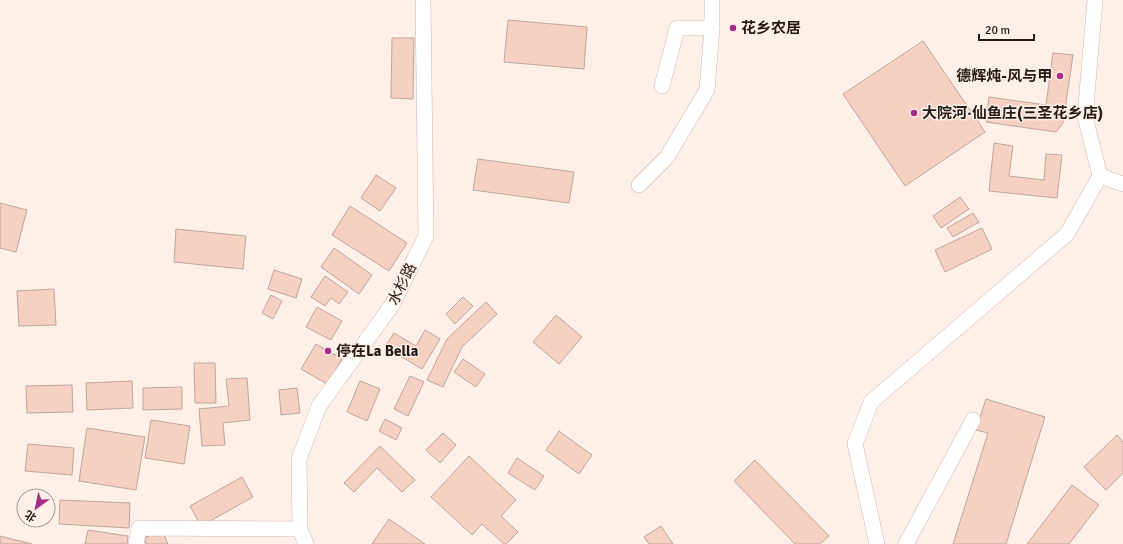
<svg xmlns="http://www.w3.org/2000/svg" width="1123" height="544" viewBox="0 0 1123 544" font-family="Signika,'Noto Sans SC',sans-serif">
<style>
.building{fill:#f6d0c1;stroke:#bea69d}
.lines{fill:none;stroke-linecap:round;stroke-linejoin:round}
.minor-casing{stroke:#cfb6ad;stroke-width:16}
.minor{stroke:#fff;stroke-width:15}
.poi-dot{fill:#a32d87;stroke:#feefe9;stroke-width:1.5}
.labels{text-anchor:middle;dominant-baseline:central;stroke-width:3;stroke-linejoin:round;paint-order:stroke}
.poi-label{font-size:15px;font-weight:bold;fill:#241b18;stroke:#feefe9;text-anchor:start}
.street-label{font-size:15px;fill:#241b18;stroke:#feefe9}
</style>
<rect width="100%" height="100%" fill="#feefe9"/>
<g class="building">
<polygon points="508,20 587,27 584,69 504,62"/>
<polygon points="392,38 414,38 413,99 391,98"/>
<polygon points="923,41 985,132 905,186 843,94"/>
<polygon points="1053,53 1073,55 1063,123 1056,132 986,122 989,97 1046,105"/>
<polygon points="994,143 1013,146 1009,176 1044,180 1046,154 1062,155 1057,198 989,191"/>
<polygon points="478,159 574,172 569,203 473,190"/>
<polygon points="376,175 396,188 380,211 361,198"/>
<polygon points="960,197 969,209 941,228 933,216"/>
<polygon points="0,203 27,210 16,252 0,248"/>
<polygon points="350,206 407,243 389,271 332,235"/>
<polygon points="973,213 979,222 953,237 947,228"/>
<polygon points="982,228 992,249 945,272 935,250"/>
<polygon points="176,229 246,236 243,269 174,262"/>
<polygon points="334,248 372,275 359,294 321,267"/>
<polygon points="274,270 302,279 296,298 268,289"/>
<polygon points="325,276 348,292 339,304 331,298 325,306 311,297"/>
<polygon points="54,289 56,325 19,326 17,291"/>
<polygon points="271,295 282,301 273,319 262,313"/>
<polygon points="463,297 473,306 455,324 446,314"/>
<polygon points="486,302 497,314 462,347 443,387 427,380 447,339"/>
<polygon points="317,307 342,321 331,340 306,327"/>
<polygon points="556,315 582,337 559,364 533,342"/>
<polygon points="425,330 440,339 422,369 385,347 394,333 416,346"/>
<polygon points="316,344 342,359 327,384 301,369"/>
<polygon points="463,359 485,374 476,387 454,372"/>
<polygon points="194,363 215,363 216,403 195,403"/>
<polygon points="410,376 424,382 408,416 394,409"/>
<polygon points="247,378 250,420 223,423 225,445 202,446 199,409 229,406 226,379"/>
<polygon points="132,381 133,408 87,410 86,383"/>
<polygon points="360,381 380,389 367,421 347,412"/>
<polygon points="72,385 73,412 27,413 26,386"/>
<polygon points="182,387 182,409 143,410 143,388"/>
<polygon points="297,388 300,413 281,415 279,390"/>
<polygon points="986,399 1045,417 1006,544 953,544 988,433 976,430"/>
<polygon points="385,419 402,428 396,440 379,431"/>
<polygon points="151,420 190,426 184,464 145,458"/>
<polygon points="87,428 145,437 136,490 79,481"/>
<polygon points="559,431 592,455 579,474 546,450"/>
<polygon points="443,433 456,445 440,463 426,450"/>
<polygon points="1117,435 1123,442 1123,473 1106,490 1084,467"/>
<polygon points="28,444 74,448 72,475 25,471"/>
<polygon points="380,446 415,480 402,492 377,468 354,492 344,483"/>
<polygon points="469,456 516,500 501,516 518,532 506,544 504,544 482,524 472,535 431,497"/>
<polygon points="517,458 544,476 535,490 508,473"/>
<polygon points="755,460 829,536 820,544 795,544 734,481"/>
<polygon points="242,477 253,497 201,526 190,506"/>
<polygon points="1072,485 1099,505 1069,544 1027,544"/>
<polygon points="60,500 130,503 129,528 59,524"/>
<polygon points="389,519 425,544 372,544"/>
<polygon points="661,526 673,544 649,544 644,537"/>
<polygon points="88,530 128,536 127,544 85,544"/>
<polygon points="162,530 168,544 146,544 144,538"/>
<polygon points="0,536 32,544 0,544"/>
</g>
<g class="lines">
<g class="minor-casing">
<g id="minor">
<polyline points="1095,0 1085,117 1100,176 1123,184"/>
<polyline points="662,86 677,28 712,28 712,0"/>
<polyline points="639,185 667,157 707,90 712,28"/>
<polyline points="136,544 139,528 300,529"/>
<polyline points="306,544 300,529 299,459 319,406 392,305 426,236 423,0"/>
<polyline points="877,544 855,444 871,402 1067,234 1100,176"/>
<polyline points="906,544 973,420"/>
</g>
</g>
<use href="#minor" class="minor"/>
</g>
<g class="poi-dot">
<circle cx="733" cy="28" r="4"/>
<circle cx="1060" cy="76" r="4"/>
<circle cx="914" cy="113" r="4"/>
<circle cx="328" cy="351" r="4"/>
</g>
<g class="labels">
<g class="poi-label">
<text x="741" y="28">花乡农居</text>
<text x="1052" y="76" text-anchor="end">德辉炖-风与甲</text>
<text x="922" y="113">大院河·仙鱼庄(三圣花乡店)</text>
<text x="336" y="351">停在La Bella</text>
</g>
<g class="street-label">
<text transform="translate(402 284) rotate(-63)">水杉路</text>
</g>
</g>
<g transform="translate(36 508) rotate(213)"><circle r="19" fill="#feefe9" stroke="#a79a95"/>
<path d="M0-3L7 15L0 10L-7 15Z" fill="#a32d87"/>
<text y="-6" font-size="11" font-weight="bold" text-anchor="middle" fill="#241b18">北</text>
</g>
<path d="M979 34v6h55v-6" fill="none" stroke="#241b18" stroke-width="2"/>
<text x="985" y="34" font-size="12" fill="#241b18" stroke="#feefe9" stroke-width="3" paint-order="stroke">20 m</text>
</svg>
